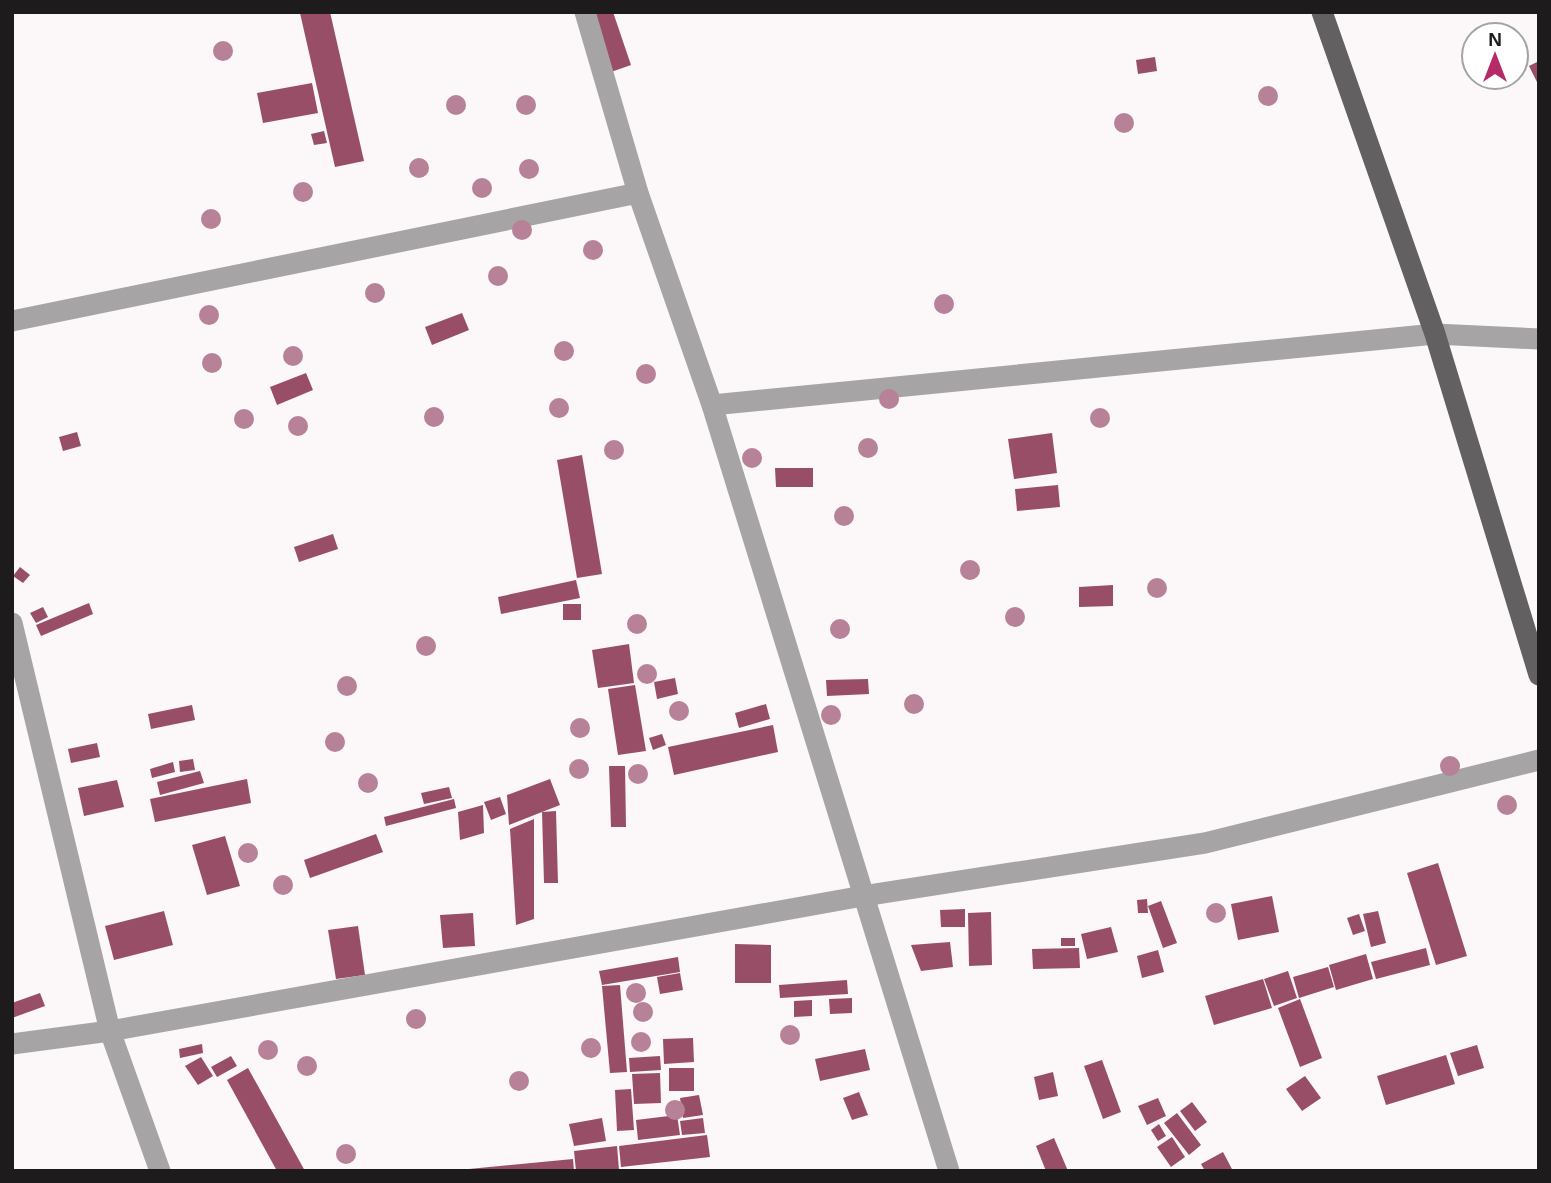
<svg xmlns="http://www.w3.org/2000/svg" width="1551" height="1183" viewBox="0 0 1551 1183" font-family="Helvetica,sans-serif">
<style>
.building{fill:#994e67}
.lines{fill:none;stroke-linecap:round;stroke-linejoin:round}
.minor{stroke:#a6a4a5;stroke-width:21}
.major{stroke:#636061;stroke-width:21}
.tree{fill:#b78197}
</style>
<rect width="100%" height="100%" fill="#fcf7f8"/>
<g class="building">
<polygon points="305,12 330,12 364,161 335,167 300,13"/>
<polygon points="590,12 613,12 631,65 611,72"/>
<polygon points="1155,57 1157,71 1138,74 1136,60"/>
<polygon points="1539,61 1539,86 1529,66"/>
<polygon points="312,83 318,113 263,123 257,93"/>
<polygon points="324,131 327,143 314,145 311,134"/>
<polygon points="462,313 469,330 432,345 425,327"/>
<polygon points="306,373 313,390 277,405 270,387"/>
<polygon points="77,432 81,446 63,451 59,437"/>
<polygon points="1052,433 1057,473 1014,479 1008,439"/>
<polygon points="582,455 602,574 577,578 557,460"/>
<polygon points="775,468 813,468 813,487 776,487"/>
<polygon points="1058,485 1060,507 1017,511 1015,489"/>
<polygon points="333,534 338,549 299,562 294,547"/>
<polygon points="20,567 30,575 23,583 13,576"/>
<polygon points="576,580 580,598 501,614 498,597"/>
<polygon points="1113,585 1113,606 1079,607 1079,587"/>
<polygon points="89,603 93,614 41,636 36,625"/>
<rect x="563" y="604" width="18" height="16"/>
<polygon points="43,607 48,617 36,623 30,613"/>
<polygon points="629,644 634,683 598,688 592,650"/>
<polygon points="675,678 678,694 657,699 654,682"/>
<polygon points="868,679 869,694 827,696 826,680"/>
<polygon points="635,685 646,751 618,755 608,689"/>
<polygon points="766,704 770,719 739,728 735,713"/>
<polygon points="192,705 195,720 151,729 148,714"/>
<polygon points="773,725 778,752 674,775 668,747"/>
<polygon points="662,734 666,745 653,750 649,738"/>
<polygon points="97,743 100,757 71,763 68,749"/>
<polygon points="193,759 195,770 180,772 179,761"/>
<polygon points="173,762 175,772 152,778 150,769"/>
<polygon points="609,766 625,766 626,827 611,827"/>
<polygon points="200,771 204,783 160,795 157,782"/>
<polygon points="247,779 251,803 155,822 150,799"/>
<polygon points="550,779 560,805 542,812 556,811 558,883 544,883 542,812 509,825 507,795"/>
<polygon points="117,780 124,807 84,816 78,788"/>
<polygon points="449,787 452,798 424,804 421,793"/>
<polygon points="500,797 506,814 491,820 484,802"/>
<polygon points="454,799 456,808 386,826 384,817"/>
<polygon points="483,805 484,833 460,840 458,812"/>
<polygon points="534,819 534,919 516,925 510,829"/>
<polygon points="376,834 383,852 310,878 304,860"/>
<polygon points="225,836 240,886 207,895 192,845"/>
<polygon points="1438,863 1467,956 1436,965 1407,873"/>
<polygon points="1272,896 1279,932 1238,940 1231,904"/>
<polygon points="1147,899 1148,913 1138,913 1137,900"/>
<polygon points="1161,901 1177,943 1163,948 1148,906"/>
<polygon points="965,909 965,927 941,927 940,910"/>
<polygon points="164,911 173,945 114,960 105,926"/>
<polygon points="1378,911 1386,943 1371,947 1363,914"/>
<polygon points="991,912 992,965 969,966 968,913"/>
<polygon points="473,913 475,946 443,948 440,915"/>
<polygon points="1359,914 1365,931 1353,935 1347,918"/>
<polygon points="358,926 365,975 336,979 328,930"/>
<polygon points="1111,927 1118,952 1087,959 1081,934"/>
<rect x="1061" y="938" width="14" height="8"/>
<polygon points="950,942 953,967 921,971 911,945"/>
<polygon points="735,944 771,945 771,983 735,983"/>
<polygon points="1079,948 1080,968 1033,969 1032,949"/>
<polygon points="1426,948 1430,965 1376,979 1371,962"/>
<polygon points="1158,950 1164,972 1142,978 1137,956"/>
<polygon points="1366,954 1373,979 1336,990 1329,965"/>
<polygon points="678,957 680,972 602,985 599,971"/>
<polygon points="1328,967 1334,987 1299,998 1293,977"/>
<polygon points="1288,971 1297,998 1274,1006 1264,979"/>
<polygon points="680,973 683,990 660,994 657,977"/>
<polygon points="1263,979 1272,1008 1214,1025 1205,996"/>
<polygon points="847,980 848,994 780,998 779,985"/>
<polygon points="620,985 627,1072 610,1073 602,986"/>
<polygon points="40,993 45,1006 12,1018 12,1003"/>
<polygon points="852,998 852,1013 830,1014 829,999"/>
<polygon points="1300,999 1322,1058 1300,1067 1278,1008"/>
<polygon points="812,1000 812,1016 794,1017 794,1001"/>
<polygon points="693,1038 694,1062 664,1064 663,1039"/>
<polygon points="202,1044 203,1053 180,1058 179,1049"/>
<polygon points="1477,1045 1484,1068 1458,1076 1450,1053"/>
<polygon points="865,1049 870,1070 820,1081 815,1059"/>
<polygon points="1446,1055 1455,1084 1386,1105 1377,1076"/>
<polygon points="231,1056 237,1066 217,1077 211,1067"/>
<polygon points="660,1056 661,1070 630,1072 629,1058"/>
<polygon points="201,1057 213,1076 198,1085 185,1066"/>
<polygon points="1102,1060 1121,1112 1103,1119 1084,1066"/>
<polygon points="248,1068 305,1171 277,1171 227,1080"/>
<rect x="669" y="1068" width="25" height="23"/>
<polygon points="1053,1072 1058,1096 1039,1100 1034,1077"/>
<polygon points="660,1073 661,1103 634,1104 632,1074"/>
<polygon points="1305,1076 1321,1098 1302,1111 1286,1089"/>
<polygon points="631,1089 634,1130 617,1131 615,1090"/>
<polygon points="859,1092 868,1115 852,1120 843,1098"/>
<polygon points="699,1095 703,1115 683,1118 680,1098"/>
<polygon points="1158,1098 1166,1116 1147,1125 1138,1106"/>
<polygon points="1192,1102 1207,1122 1195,1131 1180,1111"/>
<polygon points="1177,1113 1201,1145 1189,1155 1164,1123"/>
<polygon points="677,1115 680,1135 638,1140 636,1120"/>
<polygon points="602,1118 606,1141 574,1146 569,1124"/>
<polygon points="703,1118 705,1133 682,1135 680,1121"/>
<polygon points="1159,1124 1166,1136 1158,1141 1151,1130"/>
<polygon points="707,1135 710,1157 621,1167 619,1146"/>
<polygon points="1172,1137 1185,1157 1171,1167 1157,1147"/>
<polygon points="1054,1138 1068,1171 1046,1171 1036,1146"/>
<polygon points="617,1146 619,1170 576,1171 574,1151"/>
<polygon points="1223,1152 1233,1171 1205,1171 1201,1164"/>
<polygon points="573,1159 574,1171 469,1171 469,1169"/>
</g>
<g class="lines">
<g class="minor">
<polyline points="585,12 638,193 712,405 949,1171"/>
<polyline points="12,321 638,193"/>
<polyline points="712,405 1435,334 1539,339"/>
<polyline points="12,623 110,1031 160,1171"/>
<polyline points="12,1044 110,1031 863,896 1205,843 1539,760"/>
</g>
<polyline class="major" points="1322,12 1435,334 1539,675"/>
</g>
<g class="tree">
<circle cx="223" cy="51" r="10"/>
<circle cx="1268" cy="96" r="10"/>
<circle cx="456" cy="105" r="10"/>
<circle cx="526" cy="105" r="10"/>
<circle cx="1124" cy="123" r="10"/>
<circle cx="419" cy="168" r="10"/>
<circle cx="529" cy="169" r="10"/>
<circle cx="482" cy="188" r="10"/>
<circle cx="303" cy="192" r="10"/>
<circle cx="211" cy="219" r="10"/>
<circle cx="522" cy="230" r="10"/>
<circle cx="593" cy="250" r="10"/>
<circle cx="498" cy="276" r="10"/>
<circle cx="375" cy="293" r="10"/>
<circle cx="944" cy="304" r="10"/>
<circle cx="209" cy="315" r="10"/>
<circle cx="564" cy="351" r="10"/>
<circle cx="293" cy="356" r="10"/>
<circle cx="212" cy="363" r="10"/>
<circle cx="646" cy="374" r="10"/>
<circle cx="889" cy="399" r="10"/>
<circle cx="559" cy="408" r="10"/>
<circle cx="434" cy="417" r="10"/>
<circle cx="1100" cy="418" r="10"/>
<circle cx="244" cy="419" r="10"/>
<circle cx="298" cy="426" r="10"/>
<circle cx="868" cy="448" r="10"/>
<circle cx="614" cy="450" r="10"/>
<circle cx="752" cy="458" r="10"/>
<circle cx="844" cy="516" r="10"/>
<circle cx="970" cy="570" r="10"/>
<circle cx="1157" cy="588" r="10"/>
<circle cx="1015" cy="617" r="10"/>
<circle cx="637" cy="624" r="10"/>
<circle cx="840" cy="629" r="10"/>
<circle cx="426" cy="646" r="10"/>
<circle cx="647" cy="674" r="10"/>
<circle cx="347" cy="686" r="10"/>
<circle cx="914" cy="704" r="10"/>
<circle cx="679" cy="711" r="10"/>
<circle cx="831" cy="715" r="10"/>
<circle cx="580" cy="728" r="10"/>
<circle cx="335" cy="742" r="10"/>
<circle cx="1450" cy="766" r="10"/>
<circle cx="579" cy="769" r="10"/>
<circle cx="638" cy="774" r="10"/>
<circle cx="368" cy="783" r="10"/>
<circle cx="1507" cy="805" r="10"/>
<circle cx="248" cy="853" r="10"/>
<circle cx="283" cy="885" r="10"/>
<circle cx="1216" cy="913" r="10"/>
<circle cx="636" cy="993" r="10"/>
<circle cx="643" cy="1012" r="10"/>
<circle cx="416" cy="1019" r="10"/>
<circle cx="790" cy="1035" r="10"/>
<circle cx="641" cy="1042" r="10"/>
<circle cx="591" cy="1048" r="10"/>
<circle cx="268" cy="1050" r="10"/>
<circle cx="307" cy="1066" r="10"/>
<circle cx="519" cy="1081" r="10"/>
<circle cx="675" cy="1110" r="10"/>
<circle cx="346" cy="1154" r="10"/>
</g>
<rect width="1551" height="1183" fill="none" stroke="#1d1b1c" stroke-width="28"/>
<g transform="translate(1495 56)"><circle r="33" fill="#ffffff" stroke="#a5a4a4" stroke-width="2"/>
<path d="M0-5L12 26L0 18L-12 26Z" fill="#b62b67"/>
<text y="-10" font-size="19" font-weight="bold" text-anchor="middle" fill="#1d1b1c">N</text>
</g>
</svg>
